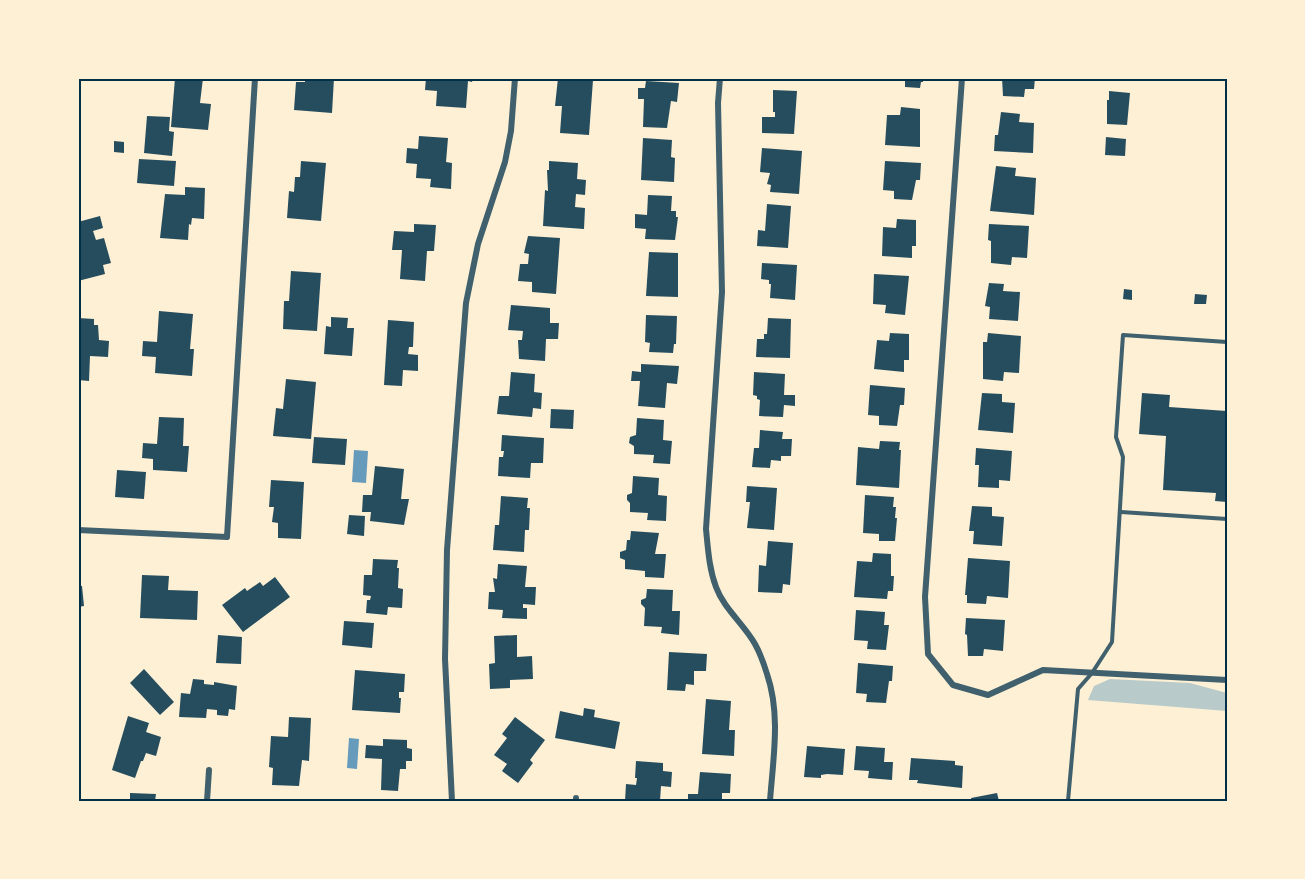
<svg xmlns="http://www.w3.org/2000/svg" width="1305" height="879" viewBox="0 0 1305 879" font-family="Ubuntu,sans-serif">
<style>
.green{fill:#b9caca}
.water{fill:#669bbc}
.building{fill:#264d5e}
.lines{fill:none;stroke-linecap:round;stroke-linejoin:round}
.service{stroke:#3f606c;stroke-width:4}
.minor{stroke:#3f606c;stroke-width:6}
.neatline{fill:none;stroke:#003049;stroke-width:2}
</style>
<rect width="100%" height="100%" fill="#fdf0d5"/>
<polygon class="green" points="1110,679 1190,683 1227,693 1227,711 1088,700 1094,686"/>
<g class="water">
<polygon points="354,450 368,451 366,483 352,482"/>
<polygon points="349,738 359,739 357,769 347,768"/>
</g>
<g class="building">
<polygon points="175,78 203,78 200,103 211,104 208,130 171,127"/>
<polygon points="305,78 334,78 332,113 294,110 296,82 305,82"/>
<polygon points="426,78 473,78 472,82 468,81 466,108 436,106 437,91 425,90"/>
<polygon points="558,78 593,80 589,135 560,133 562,106 555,106"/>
<polygon points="896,78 923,78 923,82 921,82 920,88 905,87 905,80 896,80"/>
<polygon points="1002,78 1035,78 1034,89 1025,89 1024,97 1003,96"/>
<polygon points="646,81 679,83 677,102 671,101 667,128 643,127 644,99 638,99 638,88 645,88"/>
<polygon points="773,90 797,91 794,134 762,133 762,117 775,117 775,112 773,112"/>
<polygon points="1109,91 1130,93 1127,125 1107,124 1107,100 1109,100"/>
<polygon points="901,107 920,109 920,147 885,145 887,115 900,115"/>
<polygon points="1001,112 1020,114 1019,122 1034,123 1033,153 994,151 995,135 998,135"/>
<polygon points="147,116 170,117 169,131 174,132 172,156 144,153"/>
<polygon points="419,136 448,138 446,162 452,163 451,189 430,187 431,179 416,178 417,164 406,163 407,148 418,149"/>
<polygon points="1106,137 1126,139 1125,156 1105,155"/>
<polygon points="643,138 672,140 671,157 675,158 674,182 641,180"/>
<polygon points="114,141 124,142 124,153 114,152"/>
<polygon points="762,148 802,151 799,194 770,192 771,185 767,184 770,173 760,172"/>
<polygon points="139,159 176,161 174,186 137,183"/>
<polygon points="301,161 326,163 321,221 287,218 289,191 294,192 295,177 300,177"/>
<polygon points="549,161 578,163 577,179 586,180 585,195 576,194 575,207 585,208 584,229 543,226 545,190 548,191 547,170 549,170"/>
<polygon points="885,161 921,163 920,180 916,180 912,200 894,199 894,191 883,190"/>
<polygon points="996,166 1016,168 1015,176 1036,178 1034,215 990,211"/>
<polygon points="185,187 205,188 204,219 192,218 191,225 189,224 188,240 160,238 165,194 185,195"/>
<polygon points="648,195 672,196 671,211 676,211 676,217 678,217 675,240 645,239 646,229 635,228 635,214 647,215"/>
<polygon points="767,204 791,206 788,248 757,246 758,230 765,231"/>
<polygon points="100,216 103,228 93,231 96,240 104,238 111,263 103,265 105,274 78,281 78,222"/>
<polygon points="897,219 916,220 916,246 912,246 912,258 882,256 883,227 896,228"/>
<polygon points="414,224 436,225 434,251 427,251 425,281 400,279 402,250 392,250 394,231 414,232"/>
<polygon points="989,224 1029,226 1027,258 1012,257 1011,265 991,263 991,241 988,240"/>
<polygon points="528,236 560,238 556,294 532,292 532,282 518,281 520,264 528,264 529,254 524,253"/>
<polygon points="649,252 678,253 678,297 646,296"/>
<polygon points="762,263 797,265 795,300 770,298 771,284 769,284 769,280 761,279"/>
<polygon points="291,271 321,273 317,331 283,329 284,301 289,301"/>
<polygon points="874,274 909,276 905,315 885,313 886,305 873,304"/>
<polygon points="989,283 1004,284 1003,291 1020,292 1018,321 989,319 990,307 985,306"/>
<polygon points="1124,289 1132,290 1132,300 1123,299"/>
<polygon points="1195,294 1207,295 1206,304 1194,304"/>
<polygon points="511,305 550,308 550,323 559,323 558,339 546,339 545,361 519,359 518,340 522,340 523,331 508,330"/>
<polygon points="159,311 193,314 190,349 194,349 192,376 155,373 156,357 142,356 143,341 157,342"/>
<polygon points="646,315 677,316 676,344 674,344 673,353 649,352 650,343 645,342"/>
<polygon points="331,317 348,318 347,328 354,328 352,356 324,354 326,326 331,327"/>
<polygon points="78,318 94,319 94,325 98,325 99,340 109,341 108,357 90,356 89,381 78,380"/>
<polygon points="768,318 791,319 790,358 756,357 757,339 764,339 764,334 767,334"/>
<polygon points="388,320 414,322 413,347 409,347 408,354 418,355 418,371 403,370 402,386 384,385"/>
<polygon points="890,333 909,334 909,360 904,360 904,372 874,369 877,340 889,341"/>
<polygon points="988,333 1021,336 1019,373 1004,372 1003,381 983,379 983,342 987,342"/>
<polygon points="641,364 679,366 677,384 667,383 665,408 638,406 640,381 631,381 632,371 641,372"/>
<polygon points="511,372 535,374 534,392 542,393 541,409 533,408 532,417 497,414 499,396 509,396"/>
<polygon points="754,372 785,374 784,395 795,395 795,406 784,405 783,417 759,416 760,400 757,399 757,396 753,395"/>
<polygon points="286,379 316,382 311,439 273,436 276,408 283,409"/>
<polygon points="870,385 905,388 904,405 900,405 897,426 879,425 879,416 868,415"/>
<polygon points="982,393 1002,394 1002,402 1015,403 1013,433 978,430"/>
<polygon points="1142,393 1170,395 1169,407 1227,411 1227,502 1215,501 1216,493 1163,490 1166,436 1139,434"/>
<polygon points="551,409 574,410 573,429 550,428"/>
<polygon points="159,417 184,418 183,446 189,446 187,472 153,470 153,459 142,458 143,443 157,444"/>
<polygon points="637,418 664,420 663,440 672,441 670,464 653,463 654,455 634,454 634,446 629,443 630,437 636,435"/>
<polygon points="760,430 783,432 782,439 792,439 791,456 781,456 781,461 771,460 770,468 752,467 754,448 759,448"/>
<polygon points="502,435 544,438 543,463 531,463 530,478 498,476 499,457 503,457 504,451 501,451"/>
<polygon points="314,437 347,439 345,465 312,463"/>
<polygon points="880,441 900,442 899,450 901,450 899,488 856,485 858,447 879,449"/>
<polygon points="976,448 1012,451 1010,481 999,480 999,488 978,487 979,465 975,465"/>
<polygon points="375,466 404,469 401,499 409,499 404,525 370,521 371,512 362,512 363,495 372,495"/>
<polygon points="117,470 146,472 144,499 115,497"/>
<polygon points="633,476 659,478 658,495 667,496 666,521 647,520 648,513 630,512 630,503 627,500 627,495 632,493"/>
<polygon points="271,480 304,482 301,539 278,538 278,523 272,522 274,507 269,507"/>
<polygon points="747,486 777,488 774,530 747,528 750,502 746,502"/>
<polygon points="865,495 894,497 893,507 896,507 895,518 897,518 895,541 879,541 879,534 863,533"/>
<polygon points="501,496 528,498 527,508 530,508 529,530 525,530 524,552 493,550 495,525 499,525"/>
<polygon points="972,506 992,507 992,516 1004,517 1002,546 973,544 974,531 969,531"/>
<polygon points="349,515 365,516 364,536 347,534"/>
<polygon points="631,531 659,533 655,554 666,554 664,578 645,577 645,571 625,569 625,560 620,558 620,552 626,550 627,540 630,540"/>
<polygon points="768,541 793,543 790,585 783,584 782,593 758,592 759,565 766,566"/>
<polygon points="873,553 891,554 891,576 894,576 893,591 888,591 887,599 854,597 857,561 872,562"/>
<polygon points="968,558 1010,561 1008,598 987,596 986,604 967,603 967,595 965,595"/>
<polygon points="373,559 398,560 397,568 399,568 398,588 403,589 402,608 388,607 387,615 366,613 367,600 370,600 371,596 363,595 364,575 372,575"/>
<polygon points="498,564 527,566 525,587 536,587 535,605 523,604 523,608 527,608 527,619 502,618 503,610 488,609 489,592 495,592 493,578 497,579"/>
<polygon points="142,575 169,576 168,590 198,591 197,620 140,618"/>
<polygon points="275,577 290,597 243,632 222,605 245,588 247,591 260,582 263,586"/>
<polygon points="78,586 82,586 84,606 78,607"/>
<polygon points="647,589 673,590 672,611 680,611 679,635 661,633 662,627 644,626 645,608 641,604 641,600 646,598"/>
<polygon points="856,610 885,612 884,625 889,625 886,650 867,649 868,641 854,640"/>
<polygon points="966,618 1005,620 1003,651 984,649 983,656 968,656 967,635 965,634"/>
<polygon points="344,621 374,623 372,648 342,645"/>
<polygon points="218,635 242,637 241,664 216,663"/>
<polygon points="517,635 517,657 532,656 533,679 510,680 510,688 490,689 489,664 495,663 494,636"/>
<polygon points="669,652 707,654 706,671 694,671 694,685 686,684 685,691 667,690"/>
<polygon points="858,663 893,666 892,681 889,681 886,703 866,702 867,694 856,693"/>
<polygon points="144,669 174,702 160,715 130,683"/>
<polygon points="355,670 405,674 404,692 399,692 399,698 401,698 400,713 352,710"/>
<polygon points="193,679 204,680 204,684 214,685 214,682 237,686 235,710 229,709 228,716 217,715 217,710 207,709 206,718 179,717 181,693 190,694"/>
<polygon points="706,699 731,701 729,730 735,730 734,756 702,754"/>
<polygon points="584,708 595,710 594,717 620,722 615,749 555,738 560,711 583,716"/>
<polygon points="128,716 149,723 146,732 161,737 156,756 146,753 143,761 141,761 135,778 112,770"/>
<polygon points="289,717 311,718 309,761 302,760 299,786 272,785 273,768 269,767 271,736 288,737"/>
<polygon points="515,717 545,740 530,760 533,763 518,783 502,771 507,764 494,755 507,738 502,734"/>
<polygon points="383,739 407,740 407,748 412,749 412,761 406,761 406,769 400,769 398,791 381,790 382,759 365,758 366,745 383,746"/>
<polygon points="807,746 845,749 843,775 827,774 821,775 821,778 804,777"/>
<polygon points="856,746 885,748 884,762 893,762 892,780 868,778 869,771 854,770"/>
<polygon points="911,758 955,761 955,765 963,766 962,788 917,783 918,780 909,780"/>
<polygon points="636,761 663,763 663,771 672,772 671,787 661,786 660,801 625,801 626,784 636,785 637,778 635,778"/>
<polygon points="700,772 731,774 730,793 722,793 722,801 688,801 688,794 698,794"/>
<polygon points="130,793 156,794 155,801 130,801"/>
<polygon points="997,793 999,801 972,801 971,798"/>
</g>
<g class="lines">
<g class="service">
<polyline points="1121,512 1227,519"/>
<polyline points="1068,801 1078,689 1092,673 1112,642 1123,457 1116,437 1123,335 1227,342"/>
</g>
<g class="minor">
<path d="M720 78 718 103 722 292 706 529C708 549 709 568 716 587 724 609 744 624 755 644 760 653 764 664 767 674 781 715 773 759 770 801"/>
<polyline points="962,78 925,597 928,654 953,685 988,695 1043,670 1227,680"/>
<polyline points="78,530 227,537 255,78"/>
<polyline points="207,801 209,770"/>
<polyline points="452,801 445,659 447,550 466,303 478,244 505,162 511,131 515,78"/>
<polyline points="576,801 576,798"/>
</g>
</g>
<rect width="1305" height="879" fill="none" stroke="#fdf0d5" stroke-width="159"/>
<rect x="80" y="80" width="1146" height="720" class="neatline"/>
</svg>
